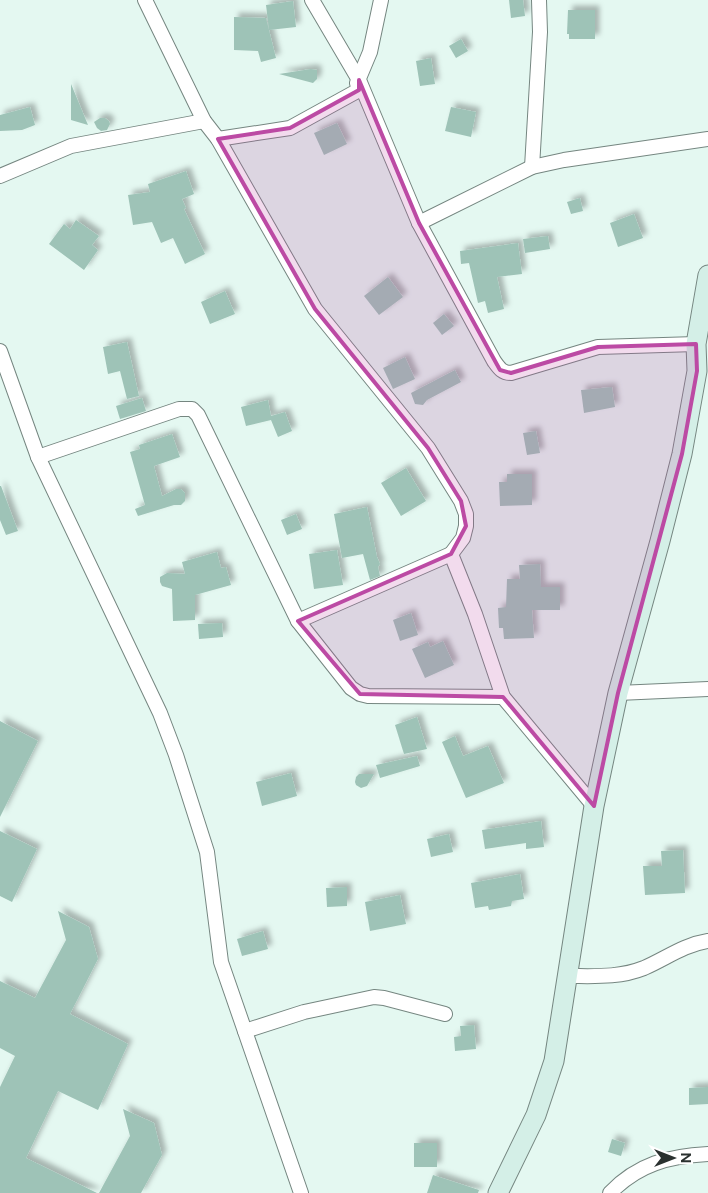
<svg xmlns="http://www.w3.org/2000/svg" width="708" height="1193" viewBox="0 0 708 1193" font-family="Figtree,sans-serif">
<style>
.building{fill:#9ec3b7;filter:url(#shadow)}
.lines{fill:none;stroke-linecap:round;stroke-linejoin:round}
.street-casing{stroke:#758680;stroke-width:16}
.secondary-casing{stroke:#758680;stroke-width:21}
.street{stroke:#fff;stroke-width:14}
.secondary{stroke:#d4efe7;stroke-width:19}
.marked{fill:#bc4aa4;fill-opacity:0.2;stroke:#bc4aa4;stroke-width:4;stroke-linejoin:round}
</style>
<defs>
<filter id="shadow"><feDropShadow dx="4.5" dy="-4.5" stdDeviation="2.5" flood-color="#0004"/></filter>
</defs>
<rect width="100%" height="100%" fill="#e4f8f1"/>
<g class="building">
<polygon points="509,0 523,0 525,16 511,18"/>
<polygon points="293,1 296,27 269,30 266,5"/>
<polygon points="568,10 595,10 595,39 569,39 569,34 567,34"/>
<polygon points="234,17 266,18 276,58 261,62 258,51 234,50"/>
<polygon points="461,39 468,51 456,58 449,46"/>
<polygon points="431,58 435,84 420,86 416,61"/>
<polygon points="311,69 317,70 317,79 313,83 279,74"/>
<polygon points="71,84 88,125 71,120"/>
<polygon points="30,107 35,125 22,130 0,131 0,115"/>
<polygon points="451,107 476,112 471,137 445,131"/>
<polygon points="100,118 105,118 109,121 110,124 107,130 101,131 97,128 94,122"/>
<polygon points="337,123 347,144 324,155 314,133"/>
<polygon points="186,171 194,194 182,199 186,208 184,209 205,254 185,264 173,238 161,243 152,222 133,225 128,195 150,192 148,184"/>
<polygon points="580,198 583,211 571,214 567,202"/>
<polygon points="634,214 643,238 618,247 610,223"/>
<polygon points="76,220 99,236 92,245 98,250 84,270 49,244 64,224 70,229"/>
<polygon points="548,236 550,249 525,253 523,239"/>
<polygon points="518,243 522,274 497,277 504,309 488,313 485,301 478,303 469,263 461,264 460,251"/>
<polygon points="388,277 403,297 379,315 364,296"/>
<polygon points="225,291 235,314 210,324 201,302"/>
<polygon points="444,314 454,326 442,335 433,323"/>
<polygon points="127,342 139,396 127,399 120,371 108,374 103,347"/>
<polygon points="405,357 415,379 393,389 383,368"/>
<polygon points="455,370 461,382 427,400 423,405 415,404 411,393"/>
<polygon points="612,387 615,407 584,413 581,390"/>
<polygon points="142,398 146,411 120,419 116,406"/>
<polygon points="268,400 271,416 285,412 292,431 278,437 271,420 246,426 241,407"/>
<polygon points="536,431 540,453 527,455 523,433"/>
<polygon points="172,434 180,457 154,466 162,496 176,489 181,489 185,493 185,501 181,505 174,505 138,516 135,509 145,505 130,452 140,449 139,445"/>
<polygon points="406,468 426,501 401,516 381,483"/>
<polygon points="507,474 532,474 532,505 500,506 499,482 507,482"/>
<polygon points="0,486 1,486 18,531 6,535 0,520"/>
<polygon points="367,507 377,557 380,564 378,567 380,576 370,580 363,554 342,558 334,514"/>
<polygon points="296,514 302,529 287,535 281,520"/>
<polygon points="337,550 343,585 314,589 309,554"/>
<polygon points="217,552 221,568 226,567 231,585 195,595 195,620 173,621 172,589 162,586 160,582 160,577 167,573 185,574 182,562"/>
<polygon points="540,564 541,587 560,587 560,610 532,610 534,638 504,639 503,628 499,628 498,608 506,607 507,579 520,579 519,565"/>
<polygon points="411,613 418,635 400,641 393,620"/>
<polygon points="222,623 223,637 199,639 198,624"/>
<polygon points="443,641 454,665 425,678 412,649 428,642 430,647"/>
<polygon points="417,717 427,749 404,754 395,725"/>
<polygon points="0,721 38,741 0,817"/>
<polygon points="455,736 463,756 488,746 504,783 466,798 442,742"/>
<polygon points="417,756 420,766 380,778 376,765"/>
<polygon points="291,773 297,796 262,806 256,782"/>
<polygon points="359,774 374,774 367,786 361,788 356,785 355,782 356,777"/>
<polygon points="541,821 544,847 526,849 526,843 485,849 482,830"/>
<polygon points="0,831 37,849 12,902 0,896"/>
<polygon points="449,834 453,852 431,857 427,839"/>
<polygon points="683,850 685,893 645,895 643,866 662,866 661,851"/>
<polygon points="520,874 524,899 512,901 511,906 489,910 488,906 475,908 471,883"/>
<polygon points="347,887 347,906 327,907 326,888"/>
<polygon points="400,895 406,924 370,931 365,902"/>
<polygon points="58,911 89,927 98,959 70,1014 128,1044 98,1110 58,1091 26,1158 97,1193 0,1193 0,1087 15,1056 0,1048 0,981 35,998 66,940"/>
<polygon points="263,931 268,949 242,956 237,939"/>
<polygon points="474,1025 476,1049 455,1051 454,1037 461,1036 460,1026"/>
<polygon points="708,1087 708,1104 689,1105 689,1088"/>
<polygon points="123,1109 154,1123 162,1155 141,1193 99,1193 130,1136"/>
<polygon points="612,1139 625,1143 621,1156 608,1152"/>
<rect x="414" y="1143" width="23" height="24"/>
<polygon points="433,1175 479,1190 478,1193 427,1193"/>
</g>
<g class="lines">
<g class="street-casing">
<g id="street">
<polyline points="145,0 204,121 218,139 315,309 428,448 461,501 466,514 466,526 463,538 451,554 475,614 503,697 594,806"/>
<path d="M312 0 359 80 419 223 494 361C499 368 502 373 511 373L598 347 696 344"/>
<polyline points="218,139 290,128 359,90 357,83 370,52 381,0"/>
<polyline points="532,167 540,32 539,0"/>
<polyline points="0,176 71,146 204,121"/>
<polyline points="419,223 532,167 564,160 708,139"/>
<polyline points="0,351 38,457 160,713 176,755 207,852 221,962 301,1193"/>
<polyline points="38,457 179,409 192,409 198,415 298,621 351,688 360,694 368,696 503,697"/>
<polyline points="298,621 451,554"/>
<polyline points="618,693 708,689"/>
<path d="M568 976C594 976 619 978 644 968 667 958 683 945 708 941"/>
<polyline points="245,1031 304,1012 374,997 384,998 445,1014"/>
<path d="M610 1193C638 1164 669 1156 708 1154"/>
</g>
</g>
<g class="secondary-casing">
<polyline id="secondary" points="498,1193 536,1115 554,1061 594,806 618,693 660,541 682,454 697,371 696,344 708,275"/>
</g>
<use href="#street" class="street"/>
<use href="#secondary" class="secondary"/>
</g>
<path class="marked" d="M359 80 419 223 500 370 511 373 598 347 696 344 697 371 682 454 618 693 594 806 503 697 360 694 298 621 451 554 466 526 461 501 428 448 315 309 218 139 290 128 359 90Z"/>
<g transform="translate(673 1158) rotate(90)" stroke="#ffffff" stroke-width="4" paint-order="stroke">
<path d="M0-4L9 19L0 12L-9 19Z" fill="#2a312f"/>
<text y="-8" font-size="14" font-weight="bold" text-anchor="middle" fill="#2a312f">N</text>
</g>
</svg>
